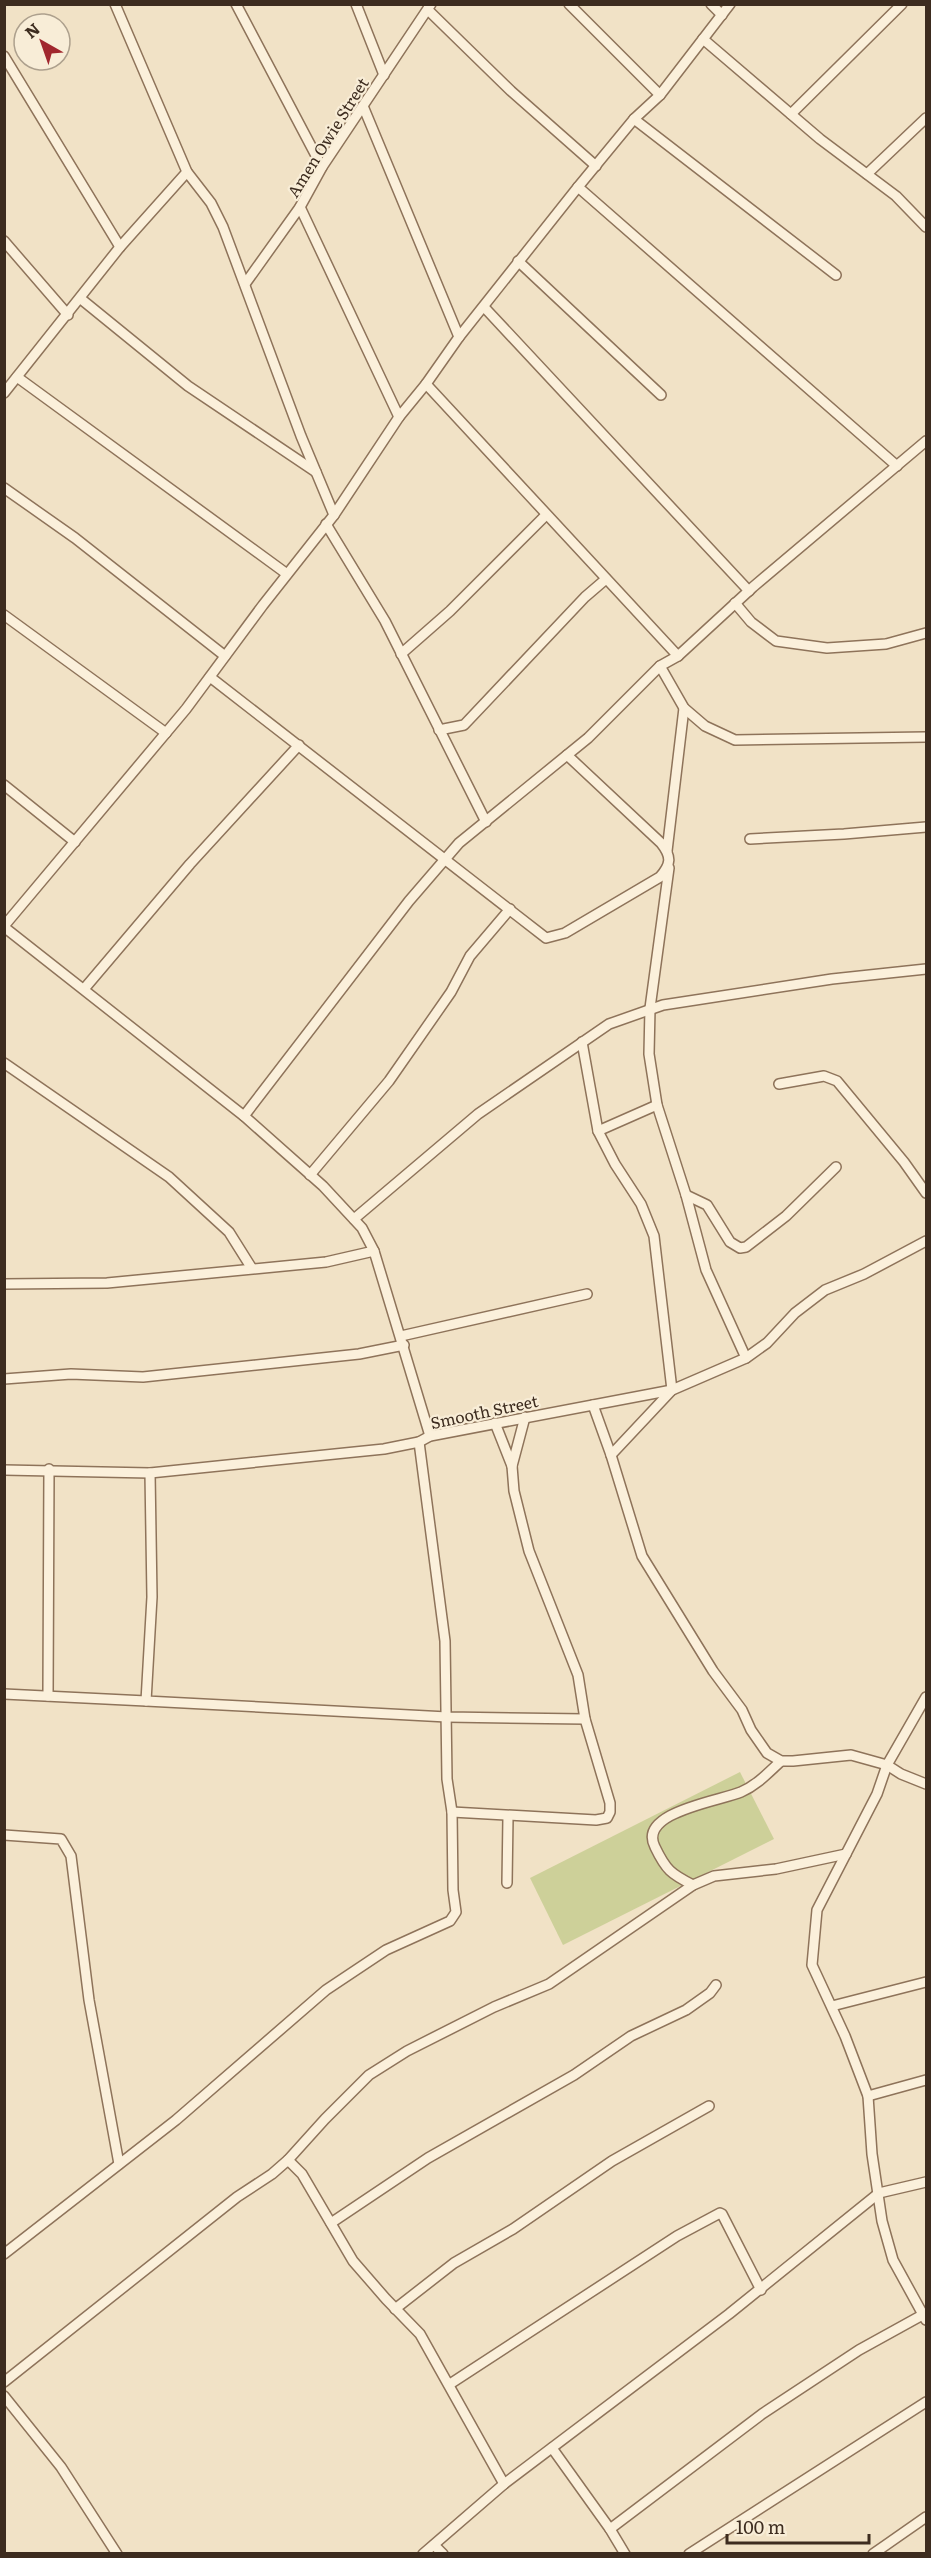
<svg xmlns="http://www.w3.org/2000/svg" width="931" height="2558" viewBox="0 0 931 2558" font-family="Literata,serif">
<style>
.green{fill:#cdd099}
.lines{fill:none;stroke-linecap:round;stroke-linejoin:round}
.street-casing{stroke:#8e735a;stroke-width:12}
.street{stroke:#fbf0db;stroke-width:9}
.labels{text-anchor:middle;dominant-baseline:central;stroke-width:4.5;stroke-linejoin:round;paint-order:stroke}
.street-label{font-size:16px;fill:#3d2c1f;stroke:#f8edd7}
</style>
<rect width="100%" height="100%" fill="#f1e2c6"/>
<polygon class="green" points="740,1772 774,1839 563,1945 530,1878"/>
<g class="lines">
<g class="street-casing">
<g id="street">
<polyline points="115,4 187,172 211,203 223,227 301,436 334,515"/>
<polyline points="236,4 322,167"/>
<polyline points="356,4 384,75"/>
<polyline points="569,4 660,95"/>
<polyline points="711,4 722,15"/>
<polyline points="428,10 511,91 596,166"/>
<polyline points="703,39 820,139 896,196 926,227"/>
<polyline points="4,56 120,247"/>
<polyline points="363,106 459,337"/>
<polyline points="791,114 902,4"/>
<polyline points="634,119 836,275"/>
<polyline points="867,174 926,118"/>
<polyline points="578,187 897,466"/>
<polyline points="300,207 399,417"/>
<polyline points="4,241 68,315"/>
<polyline points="518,261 661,395"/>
<polyline points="245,284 300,207 322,167 431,4"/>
<polyline points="81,299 188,386 316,472"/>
<polyline points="484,307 749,591"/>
<polyline points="17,377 287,574"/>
<polyline points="426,384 678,656"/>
<polyline points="4,393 120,247 187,172"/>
<polyline points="4,488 75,538 225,656"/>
<polyline points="326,524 385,621 486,822"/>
<polyline points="735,603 751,622 776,641 827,648 886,644 926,633"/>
<polyline points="4,615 166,733"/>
<polyline points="401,654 450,611 546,515"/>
<polyline points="660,666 684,708 705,726 735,740 926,737"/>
<path d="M210 677 546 938 565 933 660 877C671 864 672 857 661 843L567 755"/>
<polyline points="439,730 464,725 585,597 606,579"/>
<polyline points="4,785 75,842"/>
<polyline points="750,839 844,834 926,827"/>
<polyline points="667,851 684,708"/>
<polyline points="669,868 650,1008 649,1054 657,1105 686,1195 706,1270 746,1358"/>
<polyline points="4,926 186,709 263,605 334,515 399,417 426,384 459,337 578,187 634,119 660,95 730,4"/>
<polyline points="4,927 244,1116 323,1186 362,1228 374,1251 430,1436"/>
<polyline points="84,989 190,864 299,745"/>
<polyline points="582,1042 598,1131 615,1164 641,1204 654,1236 672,1390 611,1455"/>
<polyline points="4,1063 169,1177 229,1232 251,1267"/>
<polyline points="779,1084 824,1076 837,1081 904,1162 926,1193"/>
<polyline points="244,1116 409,901 459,843 588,738 660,666 678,656 753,587 926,441"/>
<polyline points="598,1131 657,1105"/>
<polyline points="310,1175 389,1081 451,992 470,956 510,909"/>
<polyline points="686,1195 707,1205 730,1242 740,1248 746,1247 786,1216 836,1167"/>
<polyline points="354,1219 478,1114 609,1024 663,1005 832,979 926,969"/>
<polyline points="4,1284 107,1283 326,1262 374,1251"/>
<polyline points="401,1336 587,1294"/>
<polyline points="4,1379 71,1374 143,1377 359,1354 404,1345"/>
<polyline points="593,1405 611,1455 642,1556 713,1671 742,1710 751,1730 767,1753 781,1761 793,1761 851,1755 887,1765 901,1774 926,1784"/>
<polyline points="495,1423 512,1466"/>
<polyline points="4,1470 150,1473 384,1449 419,1442 430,1436 672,1390 746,1358 767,1343 795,1313 825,1290 864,1274 926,1241"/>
<polyline points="150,1473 152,1597 146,1701 447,1717 585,1719"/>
<polyline points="4,1694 146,1701"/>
<polyline points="48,1696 49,1469"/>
<polyline points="926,1697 887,1765 877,1794 817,1910 812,1965 845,2036 868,2096 872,2154 882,2221 893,2260 926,2320"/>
<polyline points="452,1812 596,1820 607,1818 610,1812 610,1803 585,1719 578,1675 529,1551 514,1491 512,1466 525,1417"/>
<polyline points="4,1835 61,1839 71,1856 89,2000 119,2164"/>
<polyline points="507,1883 508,1817"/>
<path d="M693 1885C671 1874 666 1870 655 1847 637 1812 720 1801 741 1792 757 1785 768 1773 781 1761"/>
<polyline points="832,2006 926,1982"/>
<polyline points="868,2096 926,2080"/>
<polyline points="288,2160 325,2119 369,2075 407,2051 494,2007 549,1984 693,1885 714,1876 776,1869 846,1854"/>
<polyline points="331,2223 428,2158 574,2075 631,2036 686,2010 710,1993 716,1985"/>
<polyline points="4,2254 176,2120 326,1990 386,1950 450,1921 456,1912 453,1890 452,1812 447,1779 445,1641 419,1442"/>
<polyline points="395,2309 454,2263 513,2229 612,2161 709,2106"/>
<polyline points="4,2382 237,2197 272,2174 288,2160 302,2174 353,2261 386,2299 420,2334 504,2484"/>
<polyline points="450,2384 677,2236 720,2213 722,2214 761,2290"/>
<polyline points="4,2396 61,2467 117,2554"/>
<polyline points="552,2448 610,2529 625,2554"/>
<polyline points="610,2529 762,2414 859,2350 926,2313"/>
<polyline points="434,2545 443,2554"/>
<polyline points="423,2554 504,2484 729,2314 879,2193 926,2182"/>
<polyline points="689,2554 926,2402"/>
<polyline points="873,2554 926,2517"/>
</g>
</g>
<use href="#street" class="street"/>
</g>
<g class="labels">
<g class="street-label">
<text transform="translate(327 137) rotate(-58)">Amen Owie Street</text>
<text transform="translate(484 1411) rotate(-12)">Smooth Street</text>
</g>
</g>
<rect width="931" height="2558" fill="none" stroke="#3d2c1f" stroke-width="12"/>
<g transform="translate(42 42) rotate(320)"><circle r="28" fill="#f8edd7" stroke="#ada08d" stroke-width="1.5"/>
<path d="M0-4.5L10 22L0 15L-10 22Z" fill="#a1272e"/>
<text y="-9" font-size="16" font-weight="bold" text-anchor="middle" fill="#3d2c1f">N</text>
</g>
<path d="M727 2534v9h142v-9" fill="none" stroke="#3d2c1f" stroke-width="3"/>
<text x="736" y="2534" font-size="18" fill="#3d2c1f" stroke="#f8edd7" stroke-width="4.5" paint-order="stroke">100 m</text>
</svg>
